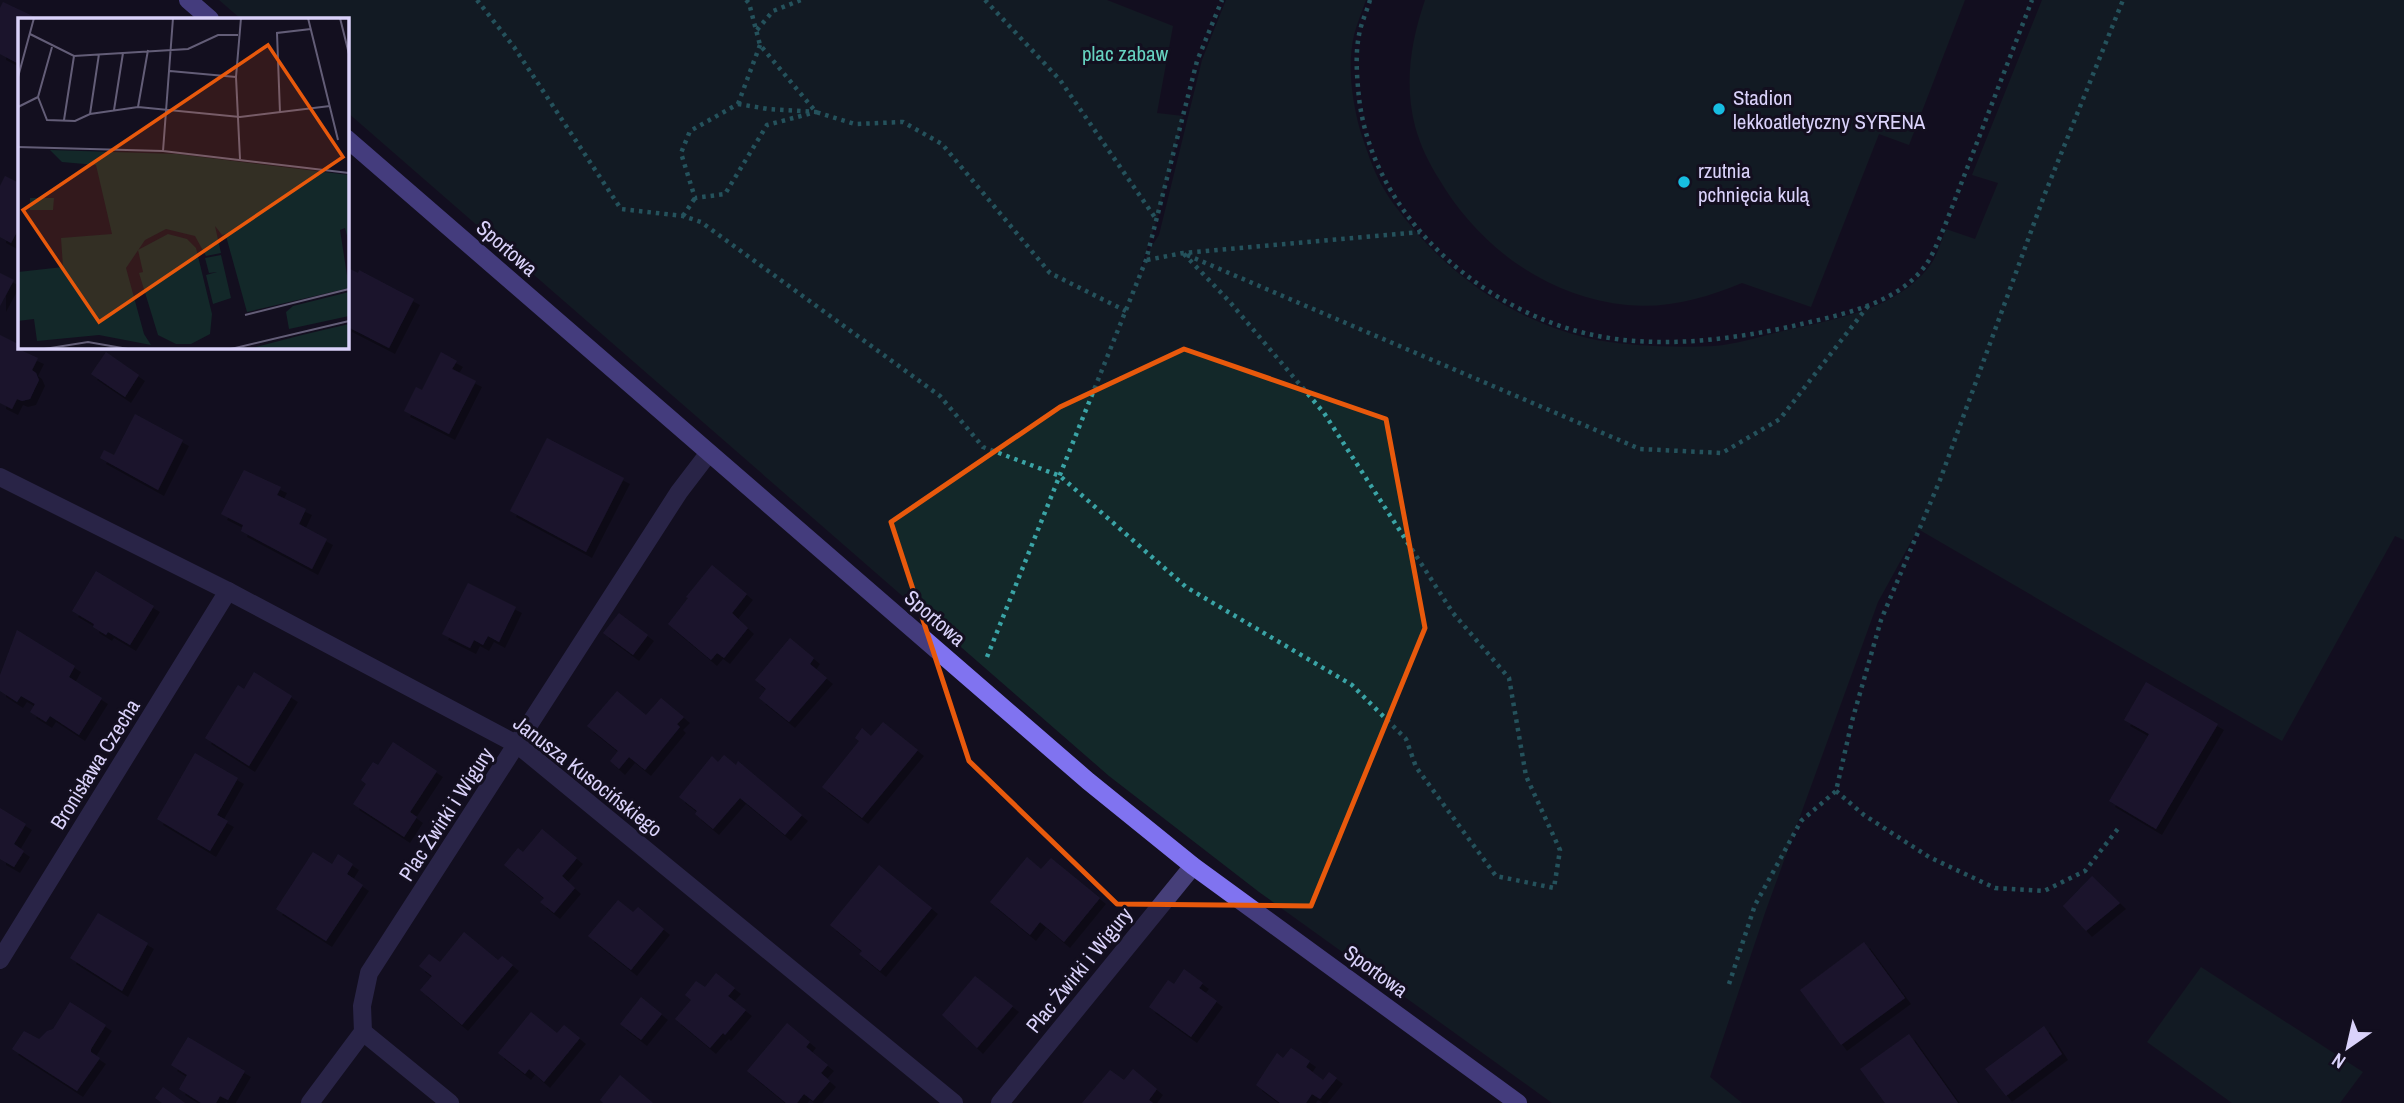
<svg xmlns="http://www.w3.org/2000/svg" width="2404" height="1103" viewBox="0 0 2404 1103" font-family="'Archivo Narrow',sans-serif">
<style>
.green{fill:#132829}
.building{fill:#261d3e;filter:url(#shadow)}
.lines{fill:none;stroke-linecap:round;stroke-linejoin:round}
.path{stroke:#3aa4a6;stroke-width:4.5;stroke-dasharray:3.5 5;stroke-linecap:butt}
.street{stroke:#463f79;stroke-width:18}
.secondary{stroke:#8073f0;stroke-width:18}
.marked{fill:none;stroke:#e8590c;stroke-width:5;stroke-linejoin:round}
.poi-dot{fill:#17bde1;stroke:#130f1f;stroke-width:2.5}
.labels{text-anchor:middle;dominant-baseline:central;stroke-width:6;stroke-linejoin:round;paint-order:stroke}
.park-label{font-size:21px;fill:#66d2c0;stroke:#130f1f}
.poi-label{font-size:21px;fill:#dad2fa;stroke:#130f1f;text-anchor:start}
.street-label{font-size:21px;fill:#dad2fa;stroke:#130f1f}
.inset-road{fill:none;stroke:#635d77;stroke-width:2}
.view{fill:#e8590c;fill-opacity:0.15;stroke:#e8590c;stroke-width:3.5}
.inset-edge{fill:none;stroke:#dad2fa;stroke-width:3.5}
</style>
<defs>
<filter id="shadow"><feDropShadow dx="6" dy="6" stdDeviation="0" flood-color="#0009"/></filter>
</defs>
<rect width="100%" height="100%" fill="#130f1f"/>
<g class="green">
<path d="M219 0H1107L1173 26 1157 113 1183 116 1157 219 1133 291 1148 252 1159 235 1202 60 1226 0H1366C1362 12 1357 23 1354 35 1347 66 1352 100 1360 130 1366 148 1372 167 1381 184 1390 201 1403 216 1415 231 1461 284 1519 321 1587 338 1622 346 1678 348 1714 346 1740 344 1767 334 1792 329 1840 318 1896 309 1929 267 1937 257 1941 241 1946 229L1975 239 1998 183 1972 175 2042 0H2404V540L2395 536 2282 741 1918 529 1878 602 1766 910 1710 1077 1742 1103H1552L1259 892 1109 776 347 112 346 19H241Z"/>
<path d="M1425 0H1965L1909 145 1879 134 1811 307 1742 283C1705 298 1668 309 1627 305 1547 297 1479 247 1439 179 1429 163 1420 145 1415 126 1404 83 1411 41 1425 0Z"/>
<polygon points="2201,967 2363,1072 2340,1103 2232,1103 2147,1042"/>
</g>
<g class="building">
<polygon points="3,2 39,19 19,19 19,64 0,54 0,8"/>
<polygon points="5,176 19,183 19,228 11,243 0,237 0,186"/>
<polygon points="346,267 358,273 359,270 414,299 389,348 346,326"/>
<polygon points="0,273 14,280 0,306"/>
<polygon points="0,335 18,344 16,348 38,358 32,370 36,373 39,380 30,399 22,401 17,399 12,409 0,403"/>
<polygon points="106,352 139,375 125,397 91,374"/>
<polygon points="441,352 457,361 452,369 476,381 449,434 404,411 416,387 422,390"/>
<polygon points="135,414 183,440 158,490 100,458 104,450 114,455"/>
<polygon points="547,438 624,478 586,552 510,511"/>
<polygon points="244,470 281,487 277,495 306,509 299,524 327,539 312,569 241,531 243,525 221,514"/>
<polygon points="712,565 747,594 732,613 748,628 724,658 717,653 711,660 668,624 688,598 686,597"/>
<polygon points="96,571 154,606 130,645 108,632 106,635 93,627 94,624 72,611"/>
<polygon points="468,583 516,607 499,642 488,636 483,645 474,640 470,648 442,634"/>
<polygon points="619,613 648,635 633,655 603,633"/>
<polygon points="17,630 75,666 69,677 102,698 79,735 50,716 46,722 30,712 35,704 21,696 17,702 0,691 0,675"/>
<polygon points="790,638 814,658 810,664 827,678 789,722 759,698 766,689 755,680"/>
<polygon points="254,672 292,696 249,766 205,738 238,685 244,689"/>
<polygon points="2146,682 2218,724 2156,829 2109,801 2149,734 2124,720"/>
<polygon points="617,691 646,715 661,698 684,717 677,724 680,727 645,770 629,757 619,769 610,761 618,751 587,726"/>
<polygon points="883,722 918,750 862,818 822,787 859,741 855,738 862,728 871,736"/>
<polygon points="393,742 437,771 410,812 417,817 404,837 353,804 366,784 361,780 373,762 378,765"/>
<polygon points="195,753 238,778 217,815 228,821 210,851 157,819"/>
<polygon points="724,755 736,765 738,761 802,815 785,835 740,798 713,829 695,814 697,811 679,797 712,756 718,762"/>
<polygon points="0,808 26,824 14,844 24,851 14,867 0,859"/>
<polygon points="542,829 577,858 562,876 575,888 554,913 540,902 544,898 504,865 518,848 523,852"/>
<polygon points="313,852 332,864 338,854 353,864 347,874 363,885 326,941 276,909"/>
<polygon points="1027,857 1041,869 1051,858 1100,898 1064,942 1040,922 1030,935 990,902"/>
<polygon points="879,865 932,908 880,971 859,954 862,951 830,925"/>
<polygon points="2092,876 2120,903 2086,931 2063,906"/>
<polygon points="618,900 633,912 638,907 664,929 631,970 588,936"/>
<polygon points="98,913 148,943 122,991 70,958"/>
<polygon points="464,932 498,960 502,956 513,965 462,1025 420,990 432,976 419,966 429,954 440,962"/>
<polygon points="1864,942 1905,998 1841,1045 1800,990"/>
<polygon points="1184,969 1203,983 1199,988 1217,1001 1191,1037 1149,1007 1168,980 1174,984"/>
<polygon points="716,973 735,988 728,996 746,1010 725,1035 723,1033 710,1048 675,1019 691,1000 685,995 696,981 705,987"/>
<polygon points="975,976 1013,1006 977,1048 942,1015"/>
<polygon points="641,997 662,1014 641,1040 620,1024"/>
<polygon points="70,1002 106,1025 91,1049 91,1052 100,1058 77,1091 12,1049 24,1031 39,1039 47,1031 53,1029"/>
<polygon points="531,1012 557,1033 564,1025 580,1038 544,1082 529,1069 525,1074 498,1053"/>
<polygon points="787,1023 810,1042 806,1047 828,1065 821,1073 830,1081 813,1101 804,1094 797,1103 786,1103 747,1071"/>
<polygon points="2044,1026 2062,1054 2006,1096 1985,1069"/>
<polygon points="1909,1034 1958,1103 1885,1103 1860,1069"/>
<polygon points="188,1037 245,1071 228,1100 220,1096 216,1103 201,1103 179,1089 187,1075 171,1065"/>
<polygon points="1291,1048 1310,1061 1306,1067 1323,1080 1329,1072 1337,1078 1320,1099 1312,1094 1306,1103 1280,1103 1256,1085 1277,1053 1283,1058"/>
<polygon points="1133,1069 1157,1089 1149,1100 1153,1103 1082,1103 1110,1070 1124,1080"/>
<polygon points="620,1075 653,1103 603,1103 600,1100"/>
<polygon points="163,1087 185,1103 162,1103 155,1098"/>
</g>
<g class="lines">
<g class="path">
<polyline points="477,0 514,47 621,209 683,216 701,222 940,396 983,447 1060,476 1186,587 1352,685 1406,739 1416,767 1496,876 1554,888 1560,850 1526,776 1509,678 1453,613 1324,413 1229,301 1183,253"/>
<polyline points="746,0 749,3 760,45 816,112 855,124 903,122 942,144 1050,273 1126,311"/>
<polyline points="985,0 1060,80 1156,219"/>
<path d="M1370 0C1367 11 1361 23 1359 35 1355 55 1357 78 1359 98 1373 216 1481 311 1593 335 1657 349 1730 340 1793 326 1838 315 1895 306 1925 266 1933 255 1938 241 1944 228L2032 0"/>
<polyline points="757,30 773,11 801,0"/>
<polygon points="738,104 768,109 816,112 767,125 725,194 695,198 681,153 690,131"/>
<polyline points="738,104 760,45"/>
<polyline points="683,216 695,198"/>
<polyline points="1187,255 1640,449 1722,453 1780,419 1868,306"/>
<polyline points="1147,260 1183,253 1420,232"/>
<polyline points="987,657 1146,260 1197,61 1222,0"/>
<polyline points="1836,791 1864,815 1929,857 1995,888 2044,891 2085,871 2120,826"/>
<polyline points="1729,984 1755,905 1801,821 1836,791 1852,721 1881,620 1940,480 2044,196 2123,0"/>
</g>
<g class="street">
<polyline points="0,477 228,591 518,745 954,1103"/>
<polyline points="0,960 228,591"/>
<polyline points="363,1032 450,1103"/>
<polyline points="310,1103 363,1032 362,1006 369,973 679,492 708,454"/>
<polyline points="1000,1103 1193,866"/>
</g>
<g class="secondary">
<polyline points="188,0 210,19"/>
<polyline points="346,138 1088,781 1193,866 1518,1103"/>
</g>
</g>
<path d="M0 0H2404V1103H0ZM1184 349 1386 419 1425 628 1311 906 1117 904 969 761 891 522 1060 407Z" fill="#130f1f" fill-opacity=".55" fill-rule="evenodd"/>
<path class="marked" d="M1184 349 1386 419 1425 628 1311 906 1117 904 969 761 891 522 1060 407Z"/>
<g class="poi-dot">
<circle cx="1719" cy="109" r="7"/>
<circle cx="1684" cy="182" r="7"/>
</g>
<g class="labels">
<g class="park-label">
<text x="1125" y="53">plac zabaw</text>
</g>
<g class="poi-label">
<text x="1733" y="97">Stadion<tspan x="1733" dy="24">lekkoatletyczny SYRENA</tspan></text>
<text x="1698" y="170">rzutnia<tspan x="1698" dy="24">pchnięcia kulą</tspan></text>
</g>
<g class="street-label">
<text transform="translate(507 248) rotate(41)">Sportowa</text>
<text transform="translate(935 618) rotate(41)">Sportowa</text>
<text transform="translate(95 764) rotate(-58)">Bronisława Czecha</text>
<text transform="translate(588 776) rotate(38)">Janusza Kusocińskiego</text>
<text transform="translate(446 814) rotate(-57)">Plac Żwirki i Wigury</text>
<text transform="translate(1079 970) rotate(-51)">Plac Żwirki i Wigury</text>
<text transform="translate(1376 971) rotate(36)">Sportowa</text>
</g>
</g>
<g transform="translate(18 18)">
<rect width="331" height="331" fill="#130f1f"/>
<path d="M32 132 159 136 331 157V225L327 210 322 212 331 270 229 294 208 218 218 214 204 217 197 208 203 235 188 238 177 218 148 211 127 222 108 250 126 316 133 327 81 317 19 323 16 301 0 303V254L45 249 43 220 94 216 78 147 44 144ZM12 180H36L35 192H12ZM150 216 169 221 178 230 194 296 192 316 173 326H158L140 317 121 255 125 254 120 232ZM203 237 213 280 195 286 188 257 199 254 191 255 187 240ZM331 274V298L271 311 268 294 275 288ZM331 306V331H230L284 317Z" fill="#132829"/>
<path class="inset-road" d="M290 0 320 122M322 0 331 36M12 16 56 38 170 31 200 17H220M34 29 20 79 29 102 57 103 72 96 120 89 222 99 312 88M152 53 218 59M0 59 16 0M0 89 20 79M120 89 130 32M96 92 105 35M262 95 259 15 293 11M72 96 81 36M46 102 56 38M0 129 145 133 331 155M145 133 155 0M222 141 218 59 223 0M227 297 331 271M26 331 70 324 110 331M213 331 331 303"/>
<path class="view" d="M250 27 325 139 81 304 5 192Z"/>
<rect width="331" height="331" class="inset-edge"/>
</g>
<g transform="translate(2348 1047) rotate(214)" stroke="#130f1f" stroke-width="5" paint-order="stroke">
<path d="M0-5L12 26L0 18L-12 26Z" fill="#dad2fa"/>
<text y="-10" font-size="19" font-weight="bold" text-anchor="middle" fill="#dad2fa">N</text>
</g>
</svg>
